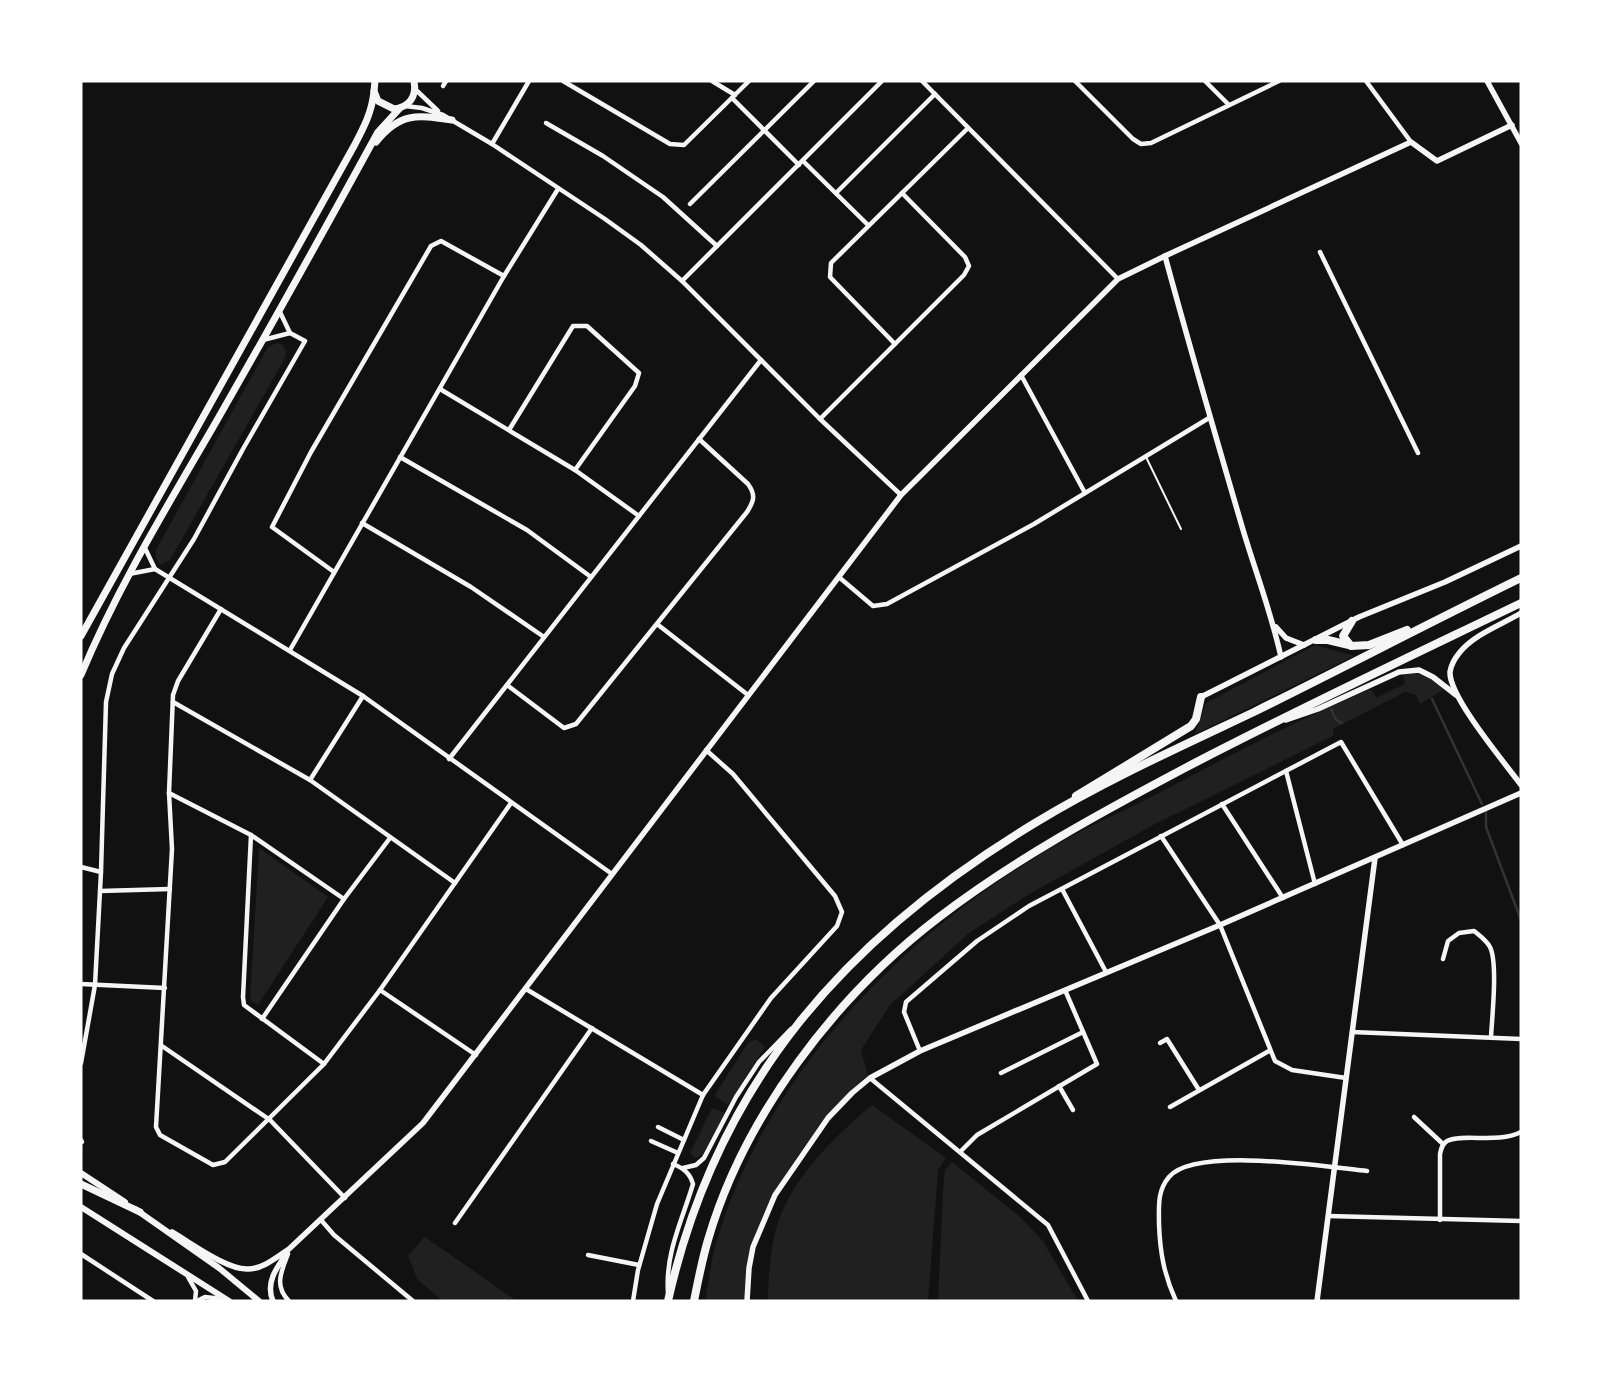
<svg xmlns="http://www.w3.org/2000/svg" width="1602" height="1382" viewBox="0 0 1602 1382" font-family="'Open Sans',sans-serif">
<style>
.green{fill:#202020}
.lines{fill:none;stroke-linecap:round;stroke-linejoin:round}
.stream{stroke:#333;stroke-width:2.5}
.service{stroke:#f5f5f5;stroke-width:2}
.minor{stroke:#f5f5f5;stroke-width:4.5}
.tertiary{stroke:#f5f5f5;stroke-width:5.5}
.secondary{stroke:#f5f5f5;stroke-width:6}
.primary{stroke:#f5f5f5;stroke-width:7}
.trunk{stroke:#f5f5f5;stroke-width:8}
</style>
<rect width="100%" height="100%" fill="#111"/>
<g class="green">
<polygon points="277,343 283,345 286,352 285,358 170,560 160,565 156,558 156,550 268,347"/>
<polygon points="1315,645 1354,656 1195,734 1206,703"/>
<path d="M1419 673 1432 678 1444 689 1420 704 1416 695 1405 692 1333 729V736L1155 824 1026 896 969 933 890 1005 861 1050 868 1076C842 1097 823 1121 804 1147 771 1194 744 1241 745 1301H705C709 1281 711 1259 717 1240 768 1070 908 929 1060 843 1090 825 1122 812 1153 796 1225 758 1296 720 1371 689L1376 698 1405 684 1403 675Z"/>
<polygon points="259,848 328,897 258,1005 250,1000"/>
<polygon points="756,1039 765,1047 728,1105 714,1096 748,1043"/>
<path d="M872 1105 946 1158 938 1170 928 1301H768C768 1277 771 1239 780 1217 798 1171 836 1136 872 1105Z"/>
<polygon points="712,1108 725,1113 703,1154 696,1158 691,1155 691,1151"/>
<polygon points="952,1162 1019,1216 1043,1241 1078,1301 938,1301 943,1192 945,1170"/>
<polygon points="424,1237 425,1237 517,1301 443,1301 417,1279 408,1256"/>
</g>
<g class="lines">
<g class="stream">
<polyline points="1432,699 1482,804"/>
<polyline points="1331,709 1336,720 1342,723"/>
<polyline points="1486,812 1486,827 1521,920"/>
</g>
<polyline class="service" points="1146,457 1181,529"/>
<g class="minor">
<polyline points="563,81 670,144 684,145 749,81"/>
<polyline points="712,81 735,95"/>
<polyline points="922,81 1118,279"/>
<polyline points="1075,81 1133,139 1141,144 1151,143 1279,81"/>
<polyline points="1205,81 1229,105"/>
<polyline points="1366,81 1411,142"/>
<polyline points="443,86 446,81"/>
<polyline points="415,89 438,111"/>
<polyline points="732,98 799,165"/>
<polyline points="405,106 422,108 443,115 492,144 605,219 641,245 682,281 820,419 901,495"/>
<polyline points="546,123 603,156 663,197 717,246"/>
<polyline points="492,144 529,81"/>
<polyline points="803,161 868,225"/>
<polyline points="836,193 935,94"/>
<polyline points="690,204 814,81"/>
<polyline points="1320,252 1418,453"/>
<polyline points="682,281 882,81"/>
<polyline points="263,340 290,333"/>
<polyline points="895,344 830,277 831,263 968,128"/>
<polyline points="1021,375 1085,493"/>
<polyline points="440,389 575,470 639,516"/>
<polyline points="820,419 964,275 969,266 965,257 902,193"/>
<polyline points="509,430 573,326 587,326 639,373 635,386 575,470"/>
<polyline points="400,457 527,530 591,577"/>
<polyline points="362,523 471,587 544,637"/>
<polyline points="144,546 155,569 363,696 612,874"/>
<polyline points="334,572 272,527 311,452 431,246 441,241 504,276"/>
<polyline points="129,574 155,569"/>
<polyline points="840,578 873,606 887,604 1034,524 1209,418"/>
<polyline points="221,609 178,681 173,695 169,793 172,849 156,1127 160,1135 213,1165 225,1162 324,1064 380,990 511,803"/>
<polyline points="657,624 748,695"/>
<polyline points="290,650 504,276 558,189"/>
<path d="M507 685 564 728 576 724 747 512C754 501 756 495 748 484L699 439"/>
<polyline points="173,702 310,780 455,883"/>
<polyline points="449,759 761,360"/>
<polyline points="1286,771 1315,884"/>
<polyline points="310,780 363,696"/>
<polyline points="169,793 251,835 344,899"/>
<polyline points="1222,804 1283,898"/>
<polyline points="251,835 243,997 244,1005 324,1064"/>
<polyline points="1161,836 1220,925 1275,1061 1292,1070 1346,1078"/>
<polyline points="81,867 101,872"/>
<polyline points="1062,889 1106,972"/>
<polyline points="100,891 170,889"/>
<path d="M1443 959 1448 941 1459 933 1474 931C1480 936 1486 940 1490 947 1498 963 1492 1018 1491 1037"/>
<polyline points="81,984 165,988"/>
<polyline points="526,989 703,1095"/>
<polyline points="380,990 476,1055"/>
<polyline points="262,1019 344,899 390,838"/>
<polyline points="1352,1032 1521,1039"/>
<polyline points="1160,1043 1167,1039 1199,1090"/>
<polyline points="162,1046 270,1120 345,1198"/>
<polyline points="920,1051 904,1012 906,1002 977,941 1029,906 1341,742 1403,845"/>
<polyline points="81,1063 95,985 101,872 106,702 112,674 124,648 194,539 243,449 305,341 290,333 279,310"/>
<polyline points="1001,1073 1083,1032"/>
<polyline points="870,1078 1048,1225 1088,1301"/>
<polyline points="1059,1086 1073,1110"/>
<polyline points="1170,1107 1269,1051"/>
<polyline points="1414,1117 1443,1144"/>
<polyline points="658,1127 684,1140"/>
<polyline points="81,1140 82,1142"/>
<polyline points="651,1141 678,1153"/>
<polyline points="960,1152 977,1135 1097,1064 1065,990"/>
<polyline points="683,1168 696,1165 704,1158 736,1097 759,1062 791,1029"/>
<polyline points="1328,1216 1521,1221"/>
<polyline points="321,1220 334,1235 413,1301"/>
<path d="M1440 1220V1154C1441 1149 1442 1144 1447 1141 1464 1133 1497 1144 1521 1132"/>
<polyline points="455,1223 592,1028"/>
<polyline points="81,1254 153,1301"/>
<path d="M288 1254C281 1272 274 1286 289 1301"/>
<polyline points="588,1255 639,1265"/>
<polyline points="188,1277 196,1291 195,1301"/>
<path d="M668 1293C665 1253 682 1221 693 1184 690 1173 683 1168 673 1164"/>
<polyline points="197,1301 205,1297 222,1299"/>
<polyline points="633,1301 638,1270 657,1204 703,1095 771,998 837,926 842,912 835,896 733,774 706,750"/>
<path d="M1176 1301C1164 1275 1160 1252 1159 1224 1159 1207 1157 1191 1169 1177 1195 1146 1328 1167 1367 1171"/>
</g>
<g class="tertiary">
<polyline points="1487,81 1521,143"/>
<path d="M1165 256C1189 345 1215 434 1241 523 1254 568 1271 611 1281 657"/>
<path d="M1521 613C1501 625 1475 634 1460 652 1455 658 1451 665 1450 672 1449 697 1505 763 1521 785"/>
<polyline points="1276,627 1286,638 1304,645"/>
<polyline points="1201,697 1359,617 1445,582 1521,546"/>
<polyline points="1286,720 1318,709 1399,672 1419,670 1433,677 1456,695"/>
<path d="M172 1232C191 1243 227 1270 248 1269 263 1269 277 1257 289 1249L423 1123 901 495 1098 299 1118 279 1165 256 1411 142 1437 161 1512 125"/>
<path d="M273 1301C265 1283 277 1267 287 1253"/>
<polyline points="747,1301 749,1268 753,1247 775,1195 828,1118 852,1093 870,1078 920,1051 1220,925 1521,793"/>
<polyline points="1317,1301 1375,858"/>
</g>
<g class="secondary">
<polyline points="81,1173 125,1202"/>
<polyline points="81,1207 229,1301"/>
<polyline points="135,1209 219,1268 259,1301"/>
</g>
<g class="primary">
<path d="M375 81 374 91 378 101 394 109C409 107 417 97 414 81"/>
<path d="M376 142C400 112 417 115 452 120"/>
<path d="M81 636 354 146C364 127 372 112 374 91"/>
<path d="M81 675C118 586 168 505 216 422 271 326 325 229 378 132L400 108"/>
<polyline points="81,1184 140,1212"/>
</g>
<g class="trunk">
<polyline points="1352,621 1343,636 1351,646 1369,645 1407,630"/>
<polyline points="1316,640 1328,640 1349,645"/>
<polyline points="1076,796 1191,726 1196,719 1201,697"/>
<path d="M668 1301C717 1082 846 937 1035 823 1104 781 1180 747 1254 712 1343 668 1431 622 1521 578"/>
<path d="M694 1301C698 1281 702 1260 708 1240 744 1116 836 996 938 918 1015 859 1100 813 1185 768 1296 710 1409 657 1521 603"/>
</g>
</g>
<rect width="1602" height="1382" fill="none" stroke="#ffffff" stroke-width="165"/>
</svg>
